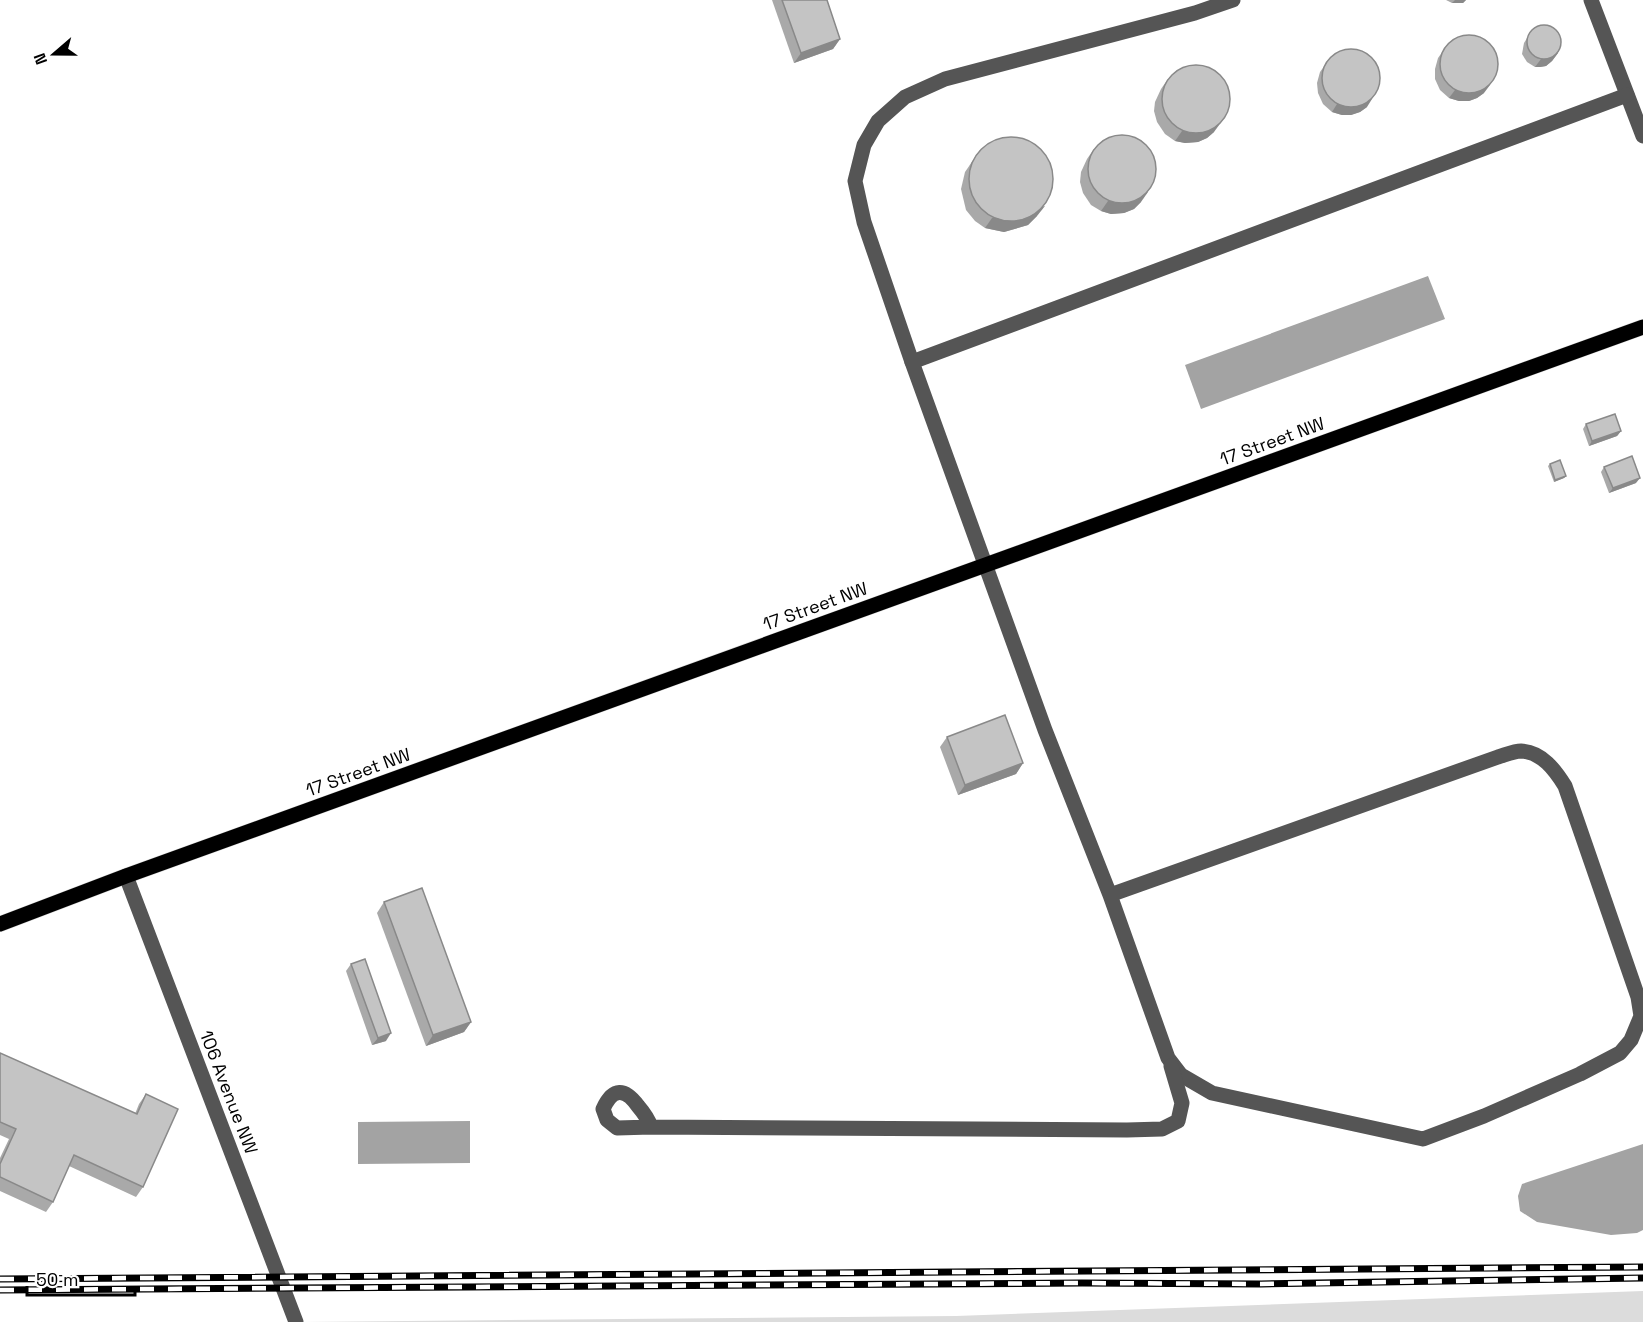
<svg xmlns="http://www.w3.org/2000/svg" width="1643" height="1322" viewBox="0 0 1643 1322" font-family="'Space Grotesk',sans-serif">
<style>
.green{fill:#dcdcdc}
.water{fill:#a3a3a3}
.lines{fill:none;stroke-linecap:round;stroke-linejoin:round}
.major-casing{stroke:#dbdbdb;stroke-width:16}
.minor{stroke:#555;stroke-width:15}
.major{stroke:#000;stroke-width:15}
.rail-casing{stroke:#000;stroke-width:7}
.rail{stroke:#fff;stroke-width:4.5;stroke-dasharray:14;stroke-linecap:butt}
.wall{fill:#a9a9a9}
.shaded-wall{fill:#898989}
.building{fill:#c4c4c4;stroke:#898989;stroke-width:1.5}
.labels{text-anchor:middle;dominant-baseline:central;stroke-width:5;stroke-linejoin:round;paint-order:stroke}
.street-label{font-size:18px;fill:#000;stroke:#fff}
</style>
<rect width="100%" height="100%" fill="#fff"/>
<polygon class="green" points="1643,1291 1643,1322 302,1322 956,1316"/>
<g class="water">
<polygon points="1428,276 1445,319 1201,409 1185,365"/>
<polygon points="470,1121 470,1163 358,1164 358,1122"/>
<polygon points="1643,1144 1643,1230 1637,1233 1611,1235 1537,1222 1520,1211 1518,1196 1522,1184"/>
</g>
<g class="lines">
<g class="major-casing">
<polyline id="major" points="0,924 126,876 1643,327"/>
</g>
<g class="minor">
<polyline points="1591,0 1643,136"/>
<polyline points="912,362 1627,95"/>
<polyline points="126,876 296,1322"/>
<path d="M1110 895 1498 757C1505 755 1514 751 1521 751 1542 752 1555 770 1565 786L1638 997 1641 1016 1631 1040 1620 1053 1580 1074 1484 1116 1423 1139 1212 1093 1181 1075 1168 1058 1110 895 1045 730 912 362 864 222 855 181 864 145 878 121 905 97 945 79 1195 13 1233 0"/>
<path d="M651 1127C648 1118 644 1113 638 1106 625 1088 613 1087 603 1109L607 1120 617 1128 651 1127 1127 1130 1162 1129 1178 1121 1182 1103 1171 1066"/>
</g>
<use href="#major" class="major"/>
<g class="rail-casing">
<g id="rail">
<polyline points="0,1279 1643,1267"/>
<polyline points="0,1290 1082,1283 1261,1284 1643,1278"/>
</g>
</g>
<use href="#rail" class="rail"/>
</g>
<g class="wall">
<polygon points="772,0 827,0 840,39 833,49 794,63"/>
<polygon points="1446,0 1466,0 1463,3 1452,3"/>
<polygon points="1529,35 1558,53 1552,61 1546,66 1540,67 1535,67 1527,62 1522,54 1524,43"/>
<polygon points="1449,43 1484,93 1477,98 1469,101 1459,101 1449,98 1440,90 1435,79 1435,69 1438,58"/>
<polygon points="1331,57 1367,107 1360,112 1351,115 1342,115 1332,112 1323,104 1318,93 1317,83 1320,72"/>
<polygon points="1168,79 1214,132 1207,138 1198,142 1185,143 1175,141 1165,134 1157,122 1154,111 1155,102 1161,89"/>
<polygon points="1094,149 1141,202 1134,209 1124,213 1111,214 1101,211 1091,205 1083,193 1080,182 1081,172 1087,159"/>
<polygon points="980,150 1037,216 1028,225 1004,232 985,228 975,221 966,210 961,189 965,172"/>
<polygon points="1586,424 1621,431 1617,436 1589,446 1583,429"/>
<polygon points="1550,464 1566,476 1564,478 1554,482 1548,466"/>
<polygon points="1604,467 1636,483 1609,493 1601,472"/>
<polygon points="947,737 1023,763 1016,774 958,795 940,747"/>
<polygon points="384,902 471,1022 464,1032 426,1046 377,913"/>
<polygon points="351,964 386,1041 372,1045 346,971"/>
<polygon points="0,1053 135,1114 139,1104 146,1094 143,1187 136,1197 69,1166 53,1202 46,1212 0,1191 0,1158 9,1139 0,1135"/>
</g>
<g class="shaded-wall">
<polygon points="1455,0 1466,0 1463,3 1452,3"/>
<polygon points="840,39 833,49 794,63 801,53"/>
<polygon points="1558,53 1552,61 1546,66 1540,67 1535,67 1541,59"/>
<polygon points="1490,85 1484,93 1477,98 1469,101 1459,101 1449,98 1455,90"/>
<polygon points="1372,99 1367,107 1360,112 1351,115 1342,115 1332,112 1337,104"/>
<polygon points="1222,121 1214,132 1207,138 1198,142 1185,143 1175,141 1182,131"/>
<polygon points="1148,192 1141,202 1134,209 1124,213 1111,214 1101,211 1108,201"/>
<polygon points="1045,206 1037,216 1028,225 1004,232 985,228 992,218"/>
<polygon points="1621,431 1617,436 1589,446 1592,441"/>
<polygon points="1566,476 1564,478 1554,482 1555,480"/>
<polygon points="1640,478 1636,483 1609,493 1613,488"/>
<polygon points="1023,763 1016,774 958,795 965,785"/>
<polygon points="471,1022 464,1032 426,1046 433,1035"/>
<polygon points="391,1033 386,1041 372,1045 378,1038"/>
</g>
<g class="building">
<polygon points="782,0 827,0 840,39 801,53"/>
<circle cx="1544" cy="42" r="17"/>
<circle cx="1469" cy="64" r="29"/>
<circle cx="1351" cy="78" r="29"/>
<circle cx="1196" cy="99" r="34"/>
<circle cx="1122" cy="169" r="34"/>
<circle cx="1011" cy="179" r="42"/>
<polygon points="1615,414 1621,431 1592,441 1586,424"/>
<polygon points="1632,456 1640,478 1613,488 1604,467"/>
<polygon points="1560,460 1566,476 1555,480 1550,464"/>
<polygon points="1005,715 1023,763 965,785 947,737"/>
<polygon points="422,888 471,1022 433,1035 384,902"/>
<polygon points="365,959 391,1033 378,1038 351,964"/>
<polygon points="0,1053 137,1114 146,1094 178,1109 143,1187 74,1155 53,1202 0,1177 0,1164 16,1129 0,1122"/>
</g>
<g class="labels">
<g class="street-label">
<text transform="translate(1272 441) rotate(-20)">17 Street NW</text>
<text transform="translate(815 606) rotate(-20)">17 Street NW</text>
<text transform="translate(358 772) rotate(-20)">17 Street NW</text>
<text transform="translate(229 1092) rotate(69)">106 Avenue NW</text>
</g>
</g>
<g transform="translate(54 54) rotate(250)" stroke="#ffffff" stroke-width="4.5" paint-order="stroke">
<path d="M0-4.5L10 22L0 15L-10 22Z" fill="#000000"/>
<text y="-9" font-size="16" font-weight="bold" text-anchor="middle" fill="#000000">N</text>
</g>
<path d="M27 1286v9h108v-9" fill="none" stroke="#000000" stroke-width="3"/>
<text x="36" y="1286" font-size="18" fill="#000000" stroke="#ffffff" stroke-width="4.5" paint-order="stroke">50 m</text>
</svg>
